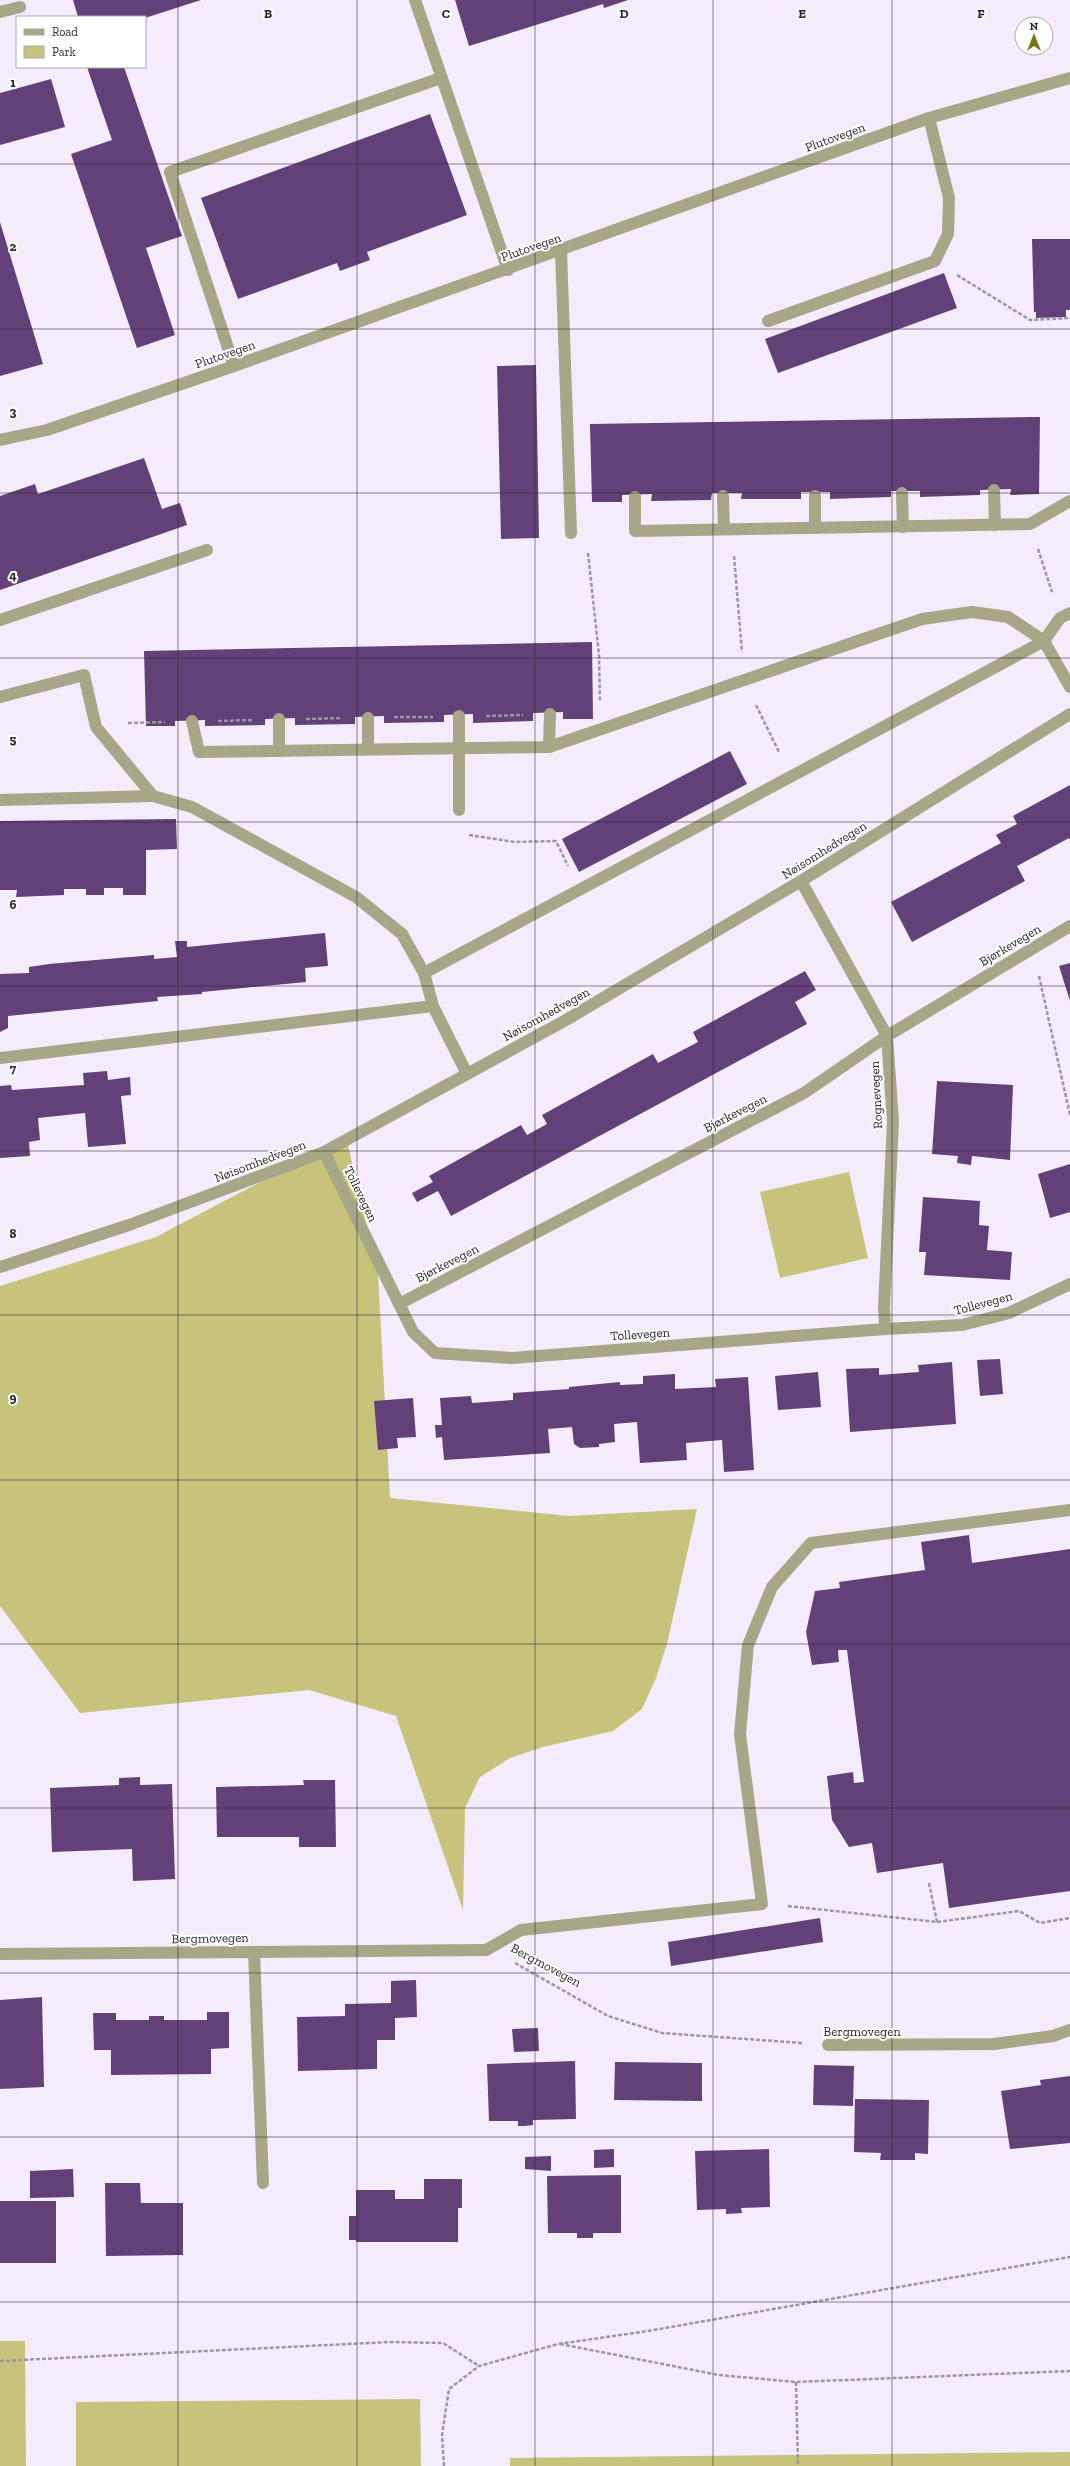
<svg xmlns="http://www.w3.org/2000/svg" width="1070" height="2466" viewBox="0 0 1070 2466" font-family="'Zilla Slab',serif">
<style>
.green{fill:#c7c37d}
.building{fill:#624179}
.lines{fill:none;stroke-linecap:round;stroke-linejoin:round}
.path{stroke:#9d96a2;stroke-width:2.5;stroke-dasharray:4 2;stroke-linecap:butt}
.lane{stroke:#a7a686;stroke-width:12}
.street{stroke:#a7a686;stroke-width:12}
.grid{fill:none;stroke:#2c282e;stroke-width:1;stroke-opacity:0.55}
.labels{text-anchor:middle;dominant-baseline:central;stroke-width:4;stroke-linejoin:round;paint-order:stroke}
.street-label{font-size:13px;fill:#2c282e;stroke:#fff}
.grid-label{font-size:13px;text-anchor:middle;font-weight:bold;fill:#2c282e;stroke:#fff;stroke-width:4;stroke-linejoin:round;paint-order:stroke}
</style>
<rect width="100%" height="100%" fill="#f4ebfc"/>
<g class="green">
<polygon points="346,1137 378,1274 390,1498 569,1516 697,1509 667,1644 656,1678 642,1709 613,1731 543,1747 510,1758 480,1777 465,1808 463,1910 396,1716 309,1690 80,1713 0,1606 0,1286 156,1237"/>
<polygon points="849,1172 868,1258 780,1278 760,1192"/>
<polygon points="0,2341 25,2341 26,2466 0,2466"/>
<polygon points="420,2399 421,2466 76,2466 76,2402"/>
<polygon points="1070,2452 1070,2466 510,2466 510,2458"/>
</g>
<g class="building">
<polygon points="73,0 201,0 145,18 78,17"/>
<polygon points="455,0 628,0 604,8 603,4 469,46"/>
<polygon points="87,67 124,67 182,236 146,248 175,335 137,348 71,154 112,140"/>
<polygon points="51,79 65,127 0,145 0,93"/>
<polygon points="430,114 467,215 367,252 370,260 340,271 337,263 238,299 201,198"/>
<polygon points="0,222 43,364 0,376"/>
<polygon points="1032,239 1070,239 1070,310 1066,310 1066,317 1036,318 1036,312 1034,312"/>
<polygon points="944,273 957,308 778,373 765,339"/>
<polygon points="536,365 539,538 501,539 497,366"/>
<polygon points="1040,417 1039,494 1010,495 1011,489 980,490 980,495 920,497 920,491 891,491 891,497 830,499 830,492 801,492 801,499 741,499 742,493 712,493 711,500 651,501 652,494 622,495 622,502 592,502 590,424"/>
<polygon points="144,458 162,509 180,503 187,525 0,590 0,496 35,484 38,494"/>
<polygon points="592,642 593,719 563,719 563,712 533,713 533,721 473,723 473,714 444,715 444,722 384,723 384,716 355,717 355,724 295,725 295,718 265,719 265,725 205,726 205,720 175,721 175,726 146,726 144,651"/>
<polygon points="730,751 747,784 579,872 562,839"/>
<polygon points="1070,785 1070,840 1069,838 1017,866 1025,881 912,942 891,902 1001,843 996,835 1017,824 1013,816"/>
<polygon points="176,819 177,849 146,850 146,895 123,895 123,888 104,888 104,895 86,895 86,889 64,889 64,895 16,897 17,890 0,890 0,821"/>
<polygon points="325,933 328,966 305,968 306,982 202,992 202,994 157,997 158,1001 8,1016 8,1028 0,1032 0,974 29,973 29,967 49,964 154,955 154,959 177,957 175,941 187,941 187,947"/>
<polygon points="1070,963 1070,1001 1059,966"/>
<polygon points="805,971 816,990 795,1002 807,1024 451,1216 438,1191 417,1202 412,1193 433,1182 429,1176 521,1125 527,1135 547,1124 542,1115 653,1054 658,1063 698,1042 693,1032"/>
<polygon points="107,1071 108,1080 130,1077 131,1095 121,1096 126,1144 88,1147 85,1113 38,1118 40,1140 29,1142 30,1156 0,1158 0,1086 11,1085 12,1090 84,1085 83,1073"/>
<polygon points="937,1081 1013,1085 1010,1160 972,1156 971,1165 957,1163 958,1156 932,1154"/>
<polygon points="1070,1164 1070,1212 1050,1218 1038,1174"/>
<polygon points="923,1197 980,1201 979,1225 989,1226 987,1250 1012,1252 1010,1280 924,1275 926,1252 919,1252"/>
<polygon points="1000,1359 1003,1394 980,1396 977,1360"/>
<polygon points="952,1362 956,1424 850,1432 846,1369 879,1368 879,1375 919,1372 918,1365"/>
<polygon points="818,1372 821,1407 778,1410 775,1376"/>
<polygon points="675,1374 675,1389 716,1387 715,1379 748,1377 754,1470 724,1472 722,1440 686,1443 687,1460 640,1463 637,1422 614,1424 615,1442 599,1444 599,1447 580,1448 574,1444 572,1427 548,1429 550,1453 444,1460 442,1437 436,1438 435,1425 442,1425 440,1398 471,1396 472,1403 513,1400 513,1393 569,1389 569,1387 620,1382 620,1385 643,1384 643,1376"/>
<polygon points="413,1398 416,1437 397,1438 398,1448 378,1450 374,1401"/>
<polygon points="969,1535 972,1563 1070,1549 1070,1891 949,1908 943,1863 877,1873 872,1843 849,1847 832,1820 827,1776 853,1772 854,1783 864,1782 847,1650 838,1650 839,1662 812,1665 806,1632 815,1591 840,1588 839,1582 925,1570 921,1542"/>
<polygon points="140,1777 140,1785 172,1784 175,1879 133,1881 132,1849 52,1852 50,1788 119,1785 119,1778"/>
<polygon points="303,1780 335,1780 336,1847 299,1847 299,1837 217,1837 216,1787 304,1785"/>
<polygon points="820,1918 823,1942 671,1966 668,1942"/>
<polygon points="416,1980 417,2017 395,2018 395,2040 377,2040 377,2069 298,2071 297,2017 345,2016 345,2004 391,2003 391,1981"/>
<polygon points="42,1997 44,2087 0,2089 0,2000"/>
<polygon points="207,2012 229,2012 229,2048 211,2049 211,2074 111,2075 111,2050 94,2050 93,2013 116,2013 116,2020 149,2020 149,2016 164,2016 164,2020 207,2020"/>
<polygon points="538,2028 539,2051 514,2052 512,2029"/>
<polygon points="575,2061 576,2119 533,2120 533,2125 525,2126 518,2126 518,2121 489,2121 487,2064"/>
<polygon points="615,2062 702,2063 702,2101 614,2100"/>
<polygon points="814,2065 854,2066 853,2106 813,2105"/>
<polygon points="1070,2076 1070,2143 1010,2149 1001,2091 1041,2085 1040,2080"/>
<polygon points="855,2099 929,2100 928,2154 915,2153 915,2160 880,2160 881,2153 854,2152"/>
<polygon points="614,2149 614,2167 594,2168 594,2150"/>
<polygon points="769,2149 770,2207 741,2208 742,2213 726,2214 726,2209 697,2210 695,2151"/>
<polygon points="551,2156 551,2171 525,2169 525,2157"/>
<polygon points="73,2169 74,2197 30,2198 30,2171"/>
<polygon points="621,2175 621,2233 593,2233 593,2238 577,2238 577,2233 548,2233 547,2176"/>
<polygon points="424,2179 462,2179 462,2208 458,2208 458,2242 356,2242 356,2240 349,2240 349,2216 356,2216 356,2190 395,2190 395,2199 424,2199"/>
<polygon points="105,2183 140,2183 141,2203 183,2203 183,2255 106,2256"/>
<rect x="0" y="2201" width="56" height="62"/>
</g>
<g class="lines">
<g class="path">
<polyline points="957,275 1030,320 1070,318"/>
<polyline points="1038,549 1052,592"/>
<polyline points="588,553 599,655 600,702"/>
<polyline points="734,556 742,652"/>
<polyline points="756,705 779,752"/>
<polyline points="486,716 523,715"/>
<polyline points="394,717 433,717"/>
<polyline points="306,719 341,718"/>
<polyline points="218,721 253,720"/>
<polyline points="128,723 165,722"/>
<polyline points="469,835 515,842 556,841 568,866"/>
<polyline points="1039,976 1070,1115"/>
<polyline points="929,1883 937,1922"/>
<polyline points="788,1906 937,1922 1019,1911 1040,1923 1070,1918"/>
<polyline points="515,1963 608,2016 662,2033 802,2043"/>
<polyline points="560,2344 719,2375 796,2382 1070,2371"/>
<polyline points="0,2361 390,2342 443,2343 479,2366"/>
<polyline points="796,2382 798,2466"/>
<polyline points="444,2466 442,2435 449,2389 479,2366 558,2344 648,2331 1070,2257"/>
</g>
<g class="lane">
<polyline points="415,0 508,270"/>
<polyline points="561,251 571,533"/>
<polyline points="768,321 935,261 948,234 949,198 929,118"/>
<polyline points="234,366 170,172 441,78"/>
<polyline points="994,490 995,525"/>
<polyline points="902,493 903,527"/>
<polyline points="723,496 724,529"/>
<polyline points="815,496 815,528"/>
<polyline points="635,497 635,531 1030,524 1070,501"/>
<polyline points="0,620 207,550"/>
<polyline points="0,697 84,675 96,727 153,796 192,807 356,897 402,934 424,973 433,1006 467,1074"/>
<polyline points="279,719 279,751"/>
<polyline points="192,721 199,752 549,747 922,619 972,612 1008,617 1044,641 1070,687"/>
<polyline points="549,747 550,714"/>
<polyline points="368,749 368,718"/>
<polyline points="0,800 153,796"/>
<polyline points="459,810 459,716"/>
<polyline points="424,973 1044,641 1060,618 1070,613"/>
<polyline points="0,1058 433,1006"/>
<polyline points="486,1950 521,1930 762,1904 740,1734 748,1645 772,1587 811,1543 1070,1510"/>
<polyline points="254,1952 263,2183"/>
</g>
<g class="street">
<polyline points="0,12 20,7"/>
<polyline points="0,440 47,430 234,366 929,118 1070,78"/>
<polyline points="801,881 887,1036 893,1122 884,1307 885,1329"/>
<polyline points="324,1152 413,1332 435,1353 512,1358 885,1329 962,1325 1009,1313 1070,1284"/>
<polyline points="0,1267 129,1225 324,1152 566,1020 801,881 1070,714"/>
<polyline points="399,1304 804,1093 887,1036 1070,926"/>
<polyline points="0,1954 486,1950"/>
<polyline points="828,2045 994,2044 1053,2036 1070,2030"/>
</g>
</g>
<path class="grid" d="M178 0V2466M357 0V2466M535 0V2466M713 0V2466M892 0V2466M0 164H1070M0 329H1070M0 493H1070M0 658H1070M0 822H1070M0 986H1070M0 1151H1070M0 1315H1070M0 1480H1070M0 1644H1070M0 1808H1070M0 1973H1070M0 2137H1070M0 2302H1070"/>
<g class="labels">
<g class="street-label">
<text transform="translate(835 137) rotate(-20)">Plutovegen</text>
<text transform="translate(531 247) rotate(-19)">Plutovegen</text>
<text transform="translate(225 354) rotate(-19)">Plutovegen</text>
<text transform="translate(824 850) rotate(-32)">Nøisomhedvegen</text>
<text transform="translate(1010 945) rotate(-31)">Bjørkevegen</text>
<text transform="translate(546 1014) rotate(-29)">Nøisomhedvegen</text>
<text transform="translate(876 1095) rotate(-93)">Rognevegen</text>
<text transform="translate(735 1113) rotate(-27)">Bjørkevegen</text>
<text transform="translate(260 1161) rotate(-21)">Nøisomhedvegen</text>
<text transform="translate(361 1194) rotate(64)">Tollevegen</text>
<text transform="translate(447 1263) rotate(-27)">Bjørkevegen</text>
<text transform="translate(983 1303) rotate(-15)">Tollevegen</text>
<text transform="translate(640 1334) rotate(-4)">Tollevegen</text>
<text transform="translate(210 1938) rotate(-1)">Bergmovegen</text>
<text transform="translate(546 1965) rotate(28)">Bergmovegen</text>
<text x="862" y="2031">Bergmovegen</text>
</g>
</g>
<g class="grid-label">
<text x="268" y="18">B</text>
<text x="446" y="18">C</text>
<text x="624" y="18">D</text>
<text x="802" y="18">E</text>
<text x="981" y="18">F</text>
<text x="13" y="87">1</text>
<text x="13" y="251">2</text>
<text x="13" y="416">3</text>
<text x="13" y="580">4</text>
<text x="13" y="744">5</text>
<text x="13" y="909">6</text>
<text x="13" y="1073">7</text>
<text x="13" y="1238">8</text>
<text x="13" y="1402">9</text>
</g>
<rect x="16" y="16" width="130" height="52" fill="#ffffff" stroke="#aba9ab"/>
<rect x="24" y="29" width="20" height="6" fill="#a7a686" stroke="#aba9ab"/>
<text x="52" y="36" font-size="12" fill="#2c282e">Road</text>
<rect x="24" y="46" width="20" height="12" fill="#c7c37d" stroke="#aba9ab"/>
<text x="52" y="56" font-size="12" fill="#2c282e">Park</text>
<g transform="translate(1034 36)"><circle r="19" fill="#ffffff" stroke="#aba9ab"/>
<path d="M0-3L7 15L0 10L-7 15Z" fill="#797316"/>
<text y="-6" font-size="11" font-weight="bold" text-anchor="middle" fill="#2c282e">N</text>
</g>
</svg>
